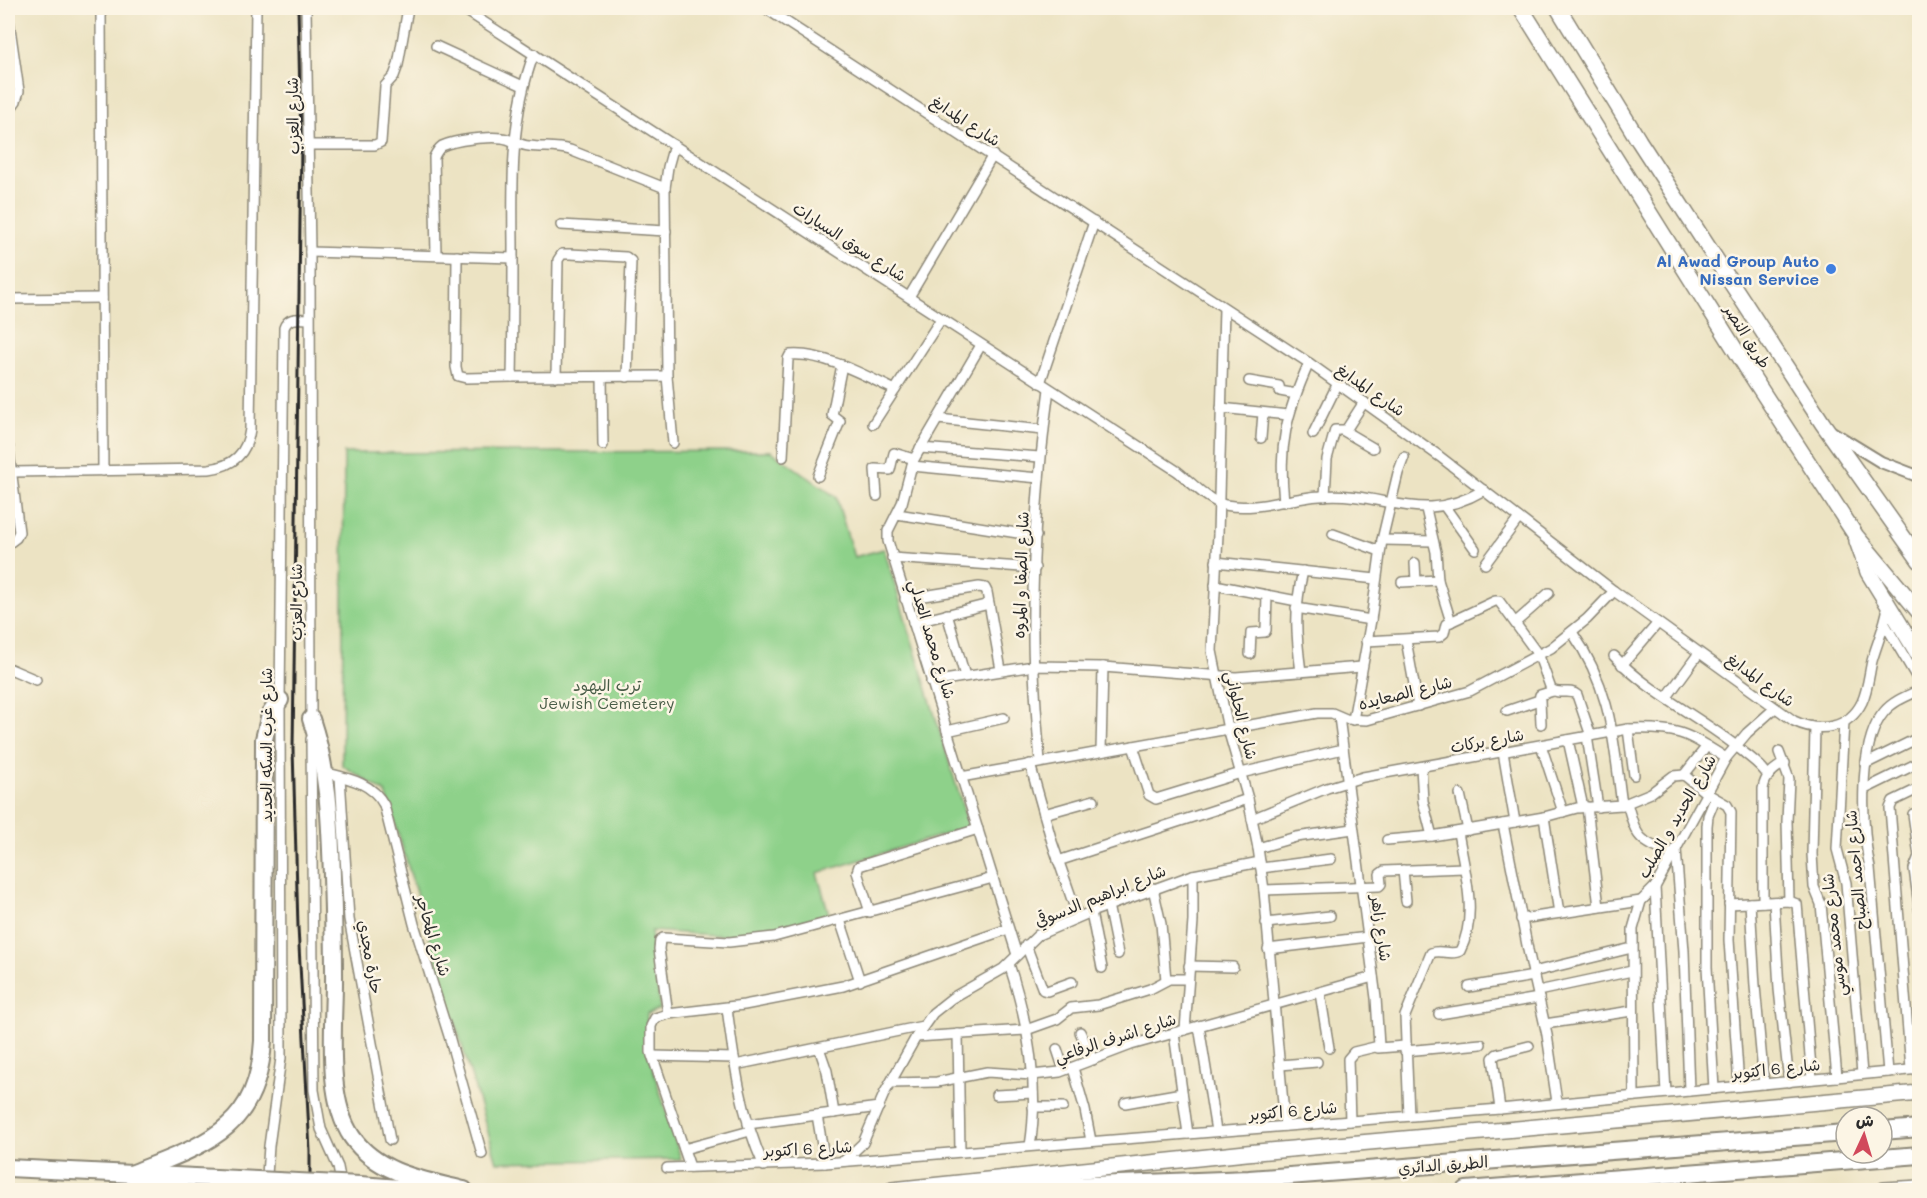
<svg xmlns="http://www.w3.org/2000/svg" width="1927" height="1198" viewBox="0 0 1927 1198" font-family="Mali,'Playpen Sans Arabic',sans-serif">
<style>
.green{fill:#8ed18a;stroke:#5c7e5a;stroke-width:1.5}
.lines{fill:none;stroke-linecap:round;stroke-linejoin:round}
.minor-casing{stroke:#8c8777;stroke-width:12}
.tertiary-casing{stroke:#8c8777;stroke-width:14}
.trunk-casing{stroke:#8c8777;stroke-width:18}
.motorway-casing{stroke:#8c8777;stroke-width:20}
.minor{stroke:#fff;stroke-width:9}
.tertiary{stroke:#fff;stroke-width:10}
.trunk{stroke:#fff;stroke-width:15}
.motorway{stroke:#fff;stroke-width:16}
.rail{stroke:#2b2b2b;stroke-width:3}
.motorway-bridge-casing{stroke:#8c8777;stroke-width:20;stroke-linecap:butt}
.motorway-bridge{stroke:#fff;stroke-width:16}
.shop-dot{fill:#3f7fe0;stroke:#fcf5e5;stroke-width:2}
.labels{text-anchor:middle;dominant-baseline:central;stroke-width:5;stroke-linejoin:round;paint-order:stroke}
.street-label{font-size:16px;fill:#2b2b2b;stroke:#fcf5e5}
.shop-label{font-size:16px;font-weight:bold;fill:#366cbe;stroke:#fcf5e5;text-anchor:end}
.park-label{font-size:16px;fill:#495d48;stroke:#fcf5e5}
</style>
<rect width="100%" height="100%" fill="#fcf5e5"/>
<filter id="ink" filterUnits="userSpaceOnUse"><feTurbulence type="fractalNoise" baseFrequency=".0167" numOctaves="2"/><feDisplacementMap in="SourceGraphic" scale="12" xChannelSelector="R" yChannelSelector="G"/><feConvolveMatrix kernelMatrix="1 2 1 2 8 2 1 2 1" color-interpolation-filters="sRGB"/></filter>
<filter id="wash" filterUnits="userSpaceOnUse"><feTurbulence type="fractalNoise" baseFrequency=".008" numOctaves="4" result="noise"/><feDisplacementMap in="SourceGraphic" scale="24" xChannelSelector="R" yChannelSelector="G"/><feGaussianBlur stdDeviation="1.35" result="paint"/><feColorMatrix in="noise" values="0 0 0 0 0 0 0 0 0 0 0 0 0 0 0 0 0 1.4 0 .05"/><feComposite in="paint" operator="in"/></filter>
<g filter="url(#wash)">
<rect width="100%" height="100%" fill="#ece3c3"/>
<polygon class="green" points="771,451 836,497 854,557 884,549 969,827 817,873 829,914 771,929 729,936 651,931 660,1009 647,1014 649,1056 681,1159 497,1162 386,793 342,765 344,453"/>
</g>
<g filter="url(#ink)">
<g class="lines">
<g class="minor-casing">
<g id="minor">
<polyline points="101,8 103,471"/>
<polyline points="306,8 310,252 311,722"/>
<path d="M462 8 1177 471C1190 481 1209 502 1225 505 1257 511 1288 498 1320 496 1385 490 1419 528 1484 490"/>
<path d="M765 8 1309 363 1439 456 1614 591 1794 721C1819 733 1849 729 1862 702 1868 689 1869 674 1872 661 1877 643 1885 626 1888 607"/>
<polyline points="8,14 19,91 16,101 8,112"/>
<polyline points="436,46 523,86"/>
<path d="M534 54C511 114 512 180 513 244 513 288 513 332 512 377L667 376 673 443"/>
<polyline points="307,145 375,145 381,142 385,86 394,76 398,65 408,8"/>
<polyline points="561,225 666,231"/>
<polyline points="310,252 513,258"/>
<path d="M436 255 434 157C436 153 438 149 442 146 455 140 488 136 502 138 511 139 519 145 529 146 543 148 556 146 570 150L665 188"/>
<polyline points="457,256 456,367 458,376 466,378 512,377"/>
<polyline points="909,297 993,155"/>
<polyline points="8,299 102,298"/>
<polyline points="1224,308 1218,534 1212,651 1228,729 1248,799 1258,848 1264,890 1285,1126"/>
<polyline points="981,345 913,461 902,503 888,531 888,541 1017,955"/>
<polyline points="667,376 665,188 668,167 674,145"/>
<polyline points="556,377 558,260 562,254 570,254 626,257 631,261 627,377"/>
<polyline points="602,377 603,445"/>
<polyline points="1249,381 1279,386 1280,391 1296,394"/>
<polyline points="1040,383 1094,222"/>
<polyline points="1221,408 1288,415"/>
<polyline points="938,419 1043,430"/>
<polyline points="873,424 941,319"/>
<polyline points="1344,431 1373,448"/>
<polyline points="1313,434 1338,383"/>
<polyline points="1261,438 1263,413"/>
<polyline points="8,444 19,532 16,538 8,544"/>
<polyline points="920,448 1040,457"/>
<path d="M783 457 788 359 790 355C823 352 866 376 895 390"/>
<polyline points="912,466 1039,478"/>
<path d="M12 472 209 469C234 466 247 453 250 429L256 8"/>
<polyline points="818,476 840,421 832,415 842,365"/>
<polyline points="877,496 875,469 890,470 894,453 914,459"/>
<polyline points="1325,496 1327,459 1335,430 1346,430 1364,402"/>
<path d="M1284 502C1278 447 1286 414 1309 363"/>
<polyline points="1445,507 1475,549"/>
<polyline points="1426,509 1436,552 1438,580 1451,622"/>
<polyline points="897,514 1036,536"/>
<polyline points="1333,534 1380,551"/>
<polyline points="1382,540 1433,541"/>
<polyline points="892,558 1035,568"/>
<polyline points="1216,562 1376,579"/>
<polyline points="1415,563 1416,581"/>
<polyline points="1485,564 1519,518"/>
<polyline points="1402,582 1438,580"/>
<polyline points="1215,585 1297,601"/>
<polyline points="905,599 979,587 985,588 987,592 1001,670"/>
<polyline points="1296,608 1371,620"/>
<polyline points="947,614 965,676"/>
<polyline points="1516,622 1549,593"/>
<polyline points="913,623 989,604"/>
<polyline points="1885,624 1920,683"/>
<path d="M1572 632C1612 690 1613 738 1622 805"/>
<polyline points="1406,640 1418,706"/>
<path d="M1366 641 1439 637 1444 633 1446 624 1495 601H1499L1539 656 1551 689C1559 696 1570 688 1577 695L1591 736"/>
<polyline points="1250,654 1251,633 1265,632 1266,630 1267,595"/>
<path d="M1614 656C1650 694 1701 717 1741 750 1750 758 1762 765 1768 776"/>
<polyline points="1622,665 1658,623"/>
<polyline points="8,668 36,680"/>
<path d="M1301 672C1296 635 1294 608 1303 571"/>
<polyline points="931,682 1034,666 1103,667 1236,677 1362,667"/>
<polyline points="1667,697 1699,653"/>
<polyline points="1540,700 1541,724"/>
<polyline points="1507,711 1539,700 1540,695 1553,691"/>
<polyline points="1339,717 1376,998 1379,1046 1354,1052 1348,1059 1350,1121"/>
<polyline points="1353,720 1371,620 1382,540 1398,473 1404,457"/>
<polyline points="1844,722 1837,849 1846,883 1862,1074"/>
<polyline points="1815,728 1812,854 1814,887 1821,904 1837,1077"/>
<polyline points="1628,729 1634,775"/>
<polyline points="947,731 1004,718"/>
<polyline points="1587,736 1598,807"/>
<polyline points="311,739 314,1090 321,1129 338,1167 342,1188"/>
<polyline points="1568,740 1583,807"/>
<polyline points="1541,745 1563,812"/>
<polyline points="1133,746 1149,795 1156,799 1241,773 1343,749"/>
<polyline points="1101,751 1103,667"/>
<polyline points="1503,752 1515,822"/>
<polyline points="1779,752 1789,779 1787,821 1789,901"/>
<path d="M1040 762C1037 720 1033 677 1033 635 1032 553 1038 470 1049 389"/>
<polyline points="1030,764 1052,842 1078,917"/>
<polyline points="1865,764 1920,737"/>
<polyline points="1421,767 1423,801 1432,836"/>
<path d="M323 772C347 778 372 782 384 805L414 924 449 1036 482 1154"/>
<polyline points="1684,775 1707,746"/>
<polyline points="340,777 349,919 390,1140"/>
<polyline points="961,777 1317,713 1332,713 1346,719 1367,720 1470,691 1551,648 1587,619 1614,591"/>
<polyline points="1865,789 1920,762"/>
<polyline points="1460,794 1468,830"/>
<path d="M1627 803C1637 839 1638 841 1673 854"/>
<polyline points="1587,807 1599,907"/>
<polyline points="1044,814 1094,800"/>
<polyline points="1913,814 1919,856 1914,869 1920,913"/>
<polyline points="1544,817 1559,913"/>
<path d="M1252 819 1327 788 1363 777 1628 729C1677 727 1685 732 1726 758"/>
<polyline points="1503,824 1528,950 1547,1035 1557,1102"/>
<polyline points="1387,840 1432,836 1544,817 1577,808 1622,805 1651,793 1673,776 1684,775 1706,793 1727,805 1731,812 1729,940 1739,1086"/>
<polyline points="1258,848 1296,837 1353,829"/>
<polyline points="1676,849 1684,951 1689,1091"/>
<polyline points="1058,861 1248,799"/>
<polyline points="1261,868 1331,859"/>
<polyline points="1403,870 1406,901"/>
<polyline points="1655,887 1666,1093"/>
<polyline points="1153,888 1161,924 1166,980"/>
<polyline points="1264,890 1379,886 1381,884 1380,874 1384,871 1464,868"/>
<path d="M1763 902V789C1765 776 1773 769 1785 763"/>
<polyline points="1774,902 1779,989 1789,1082"/>
<polyline points="1750,903 1755,986 1764,1084"/>
<polyline points="1729,904 1789,901 1797,904 1812,1079"/>
<polyline points="1108,905 1118,954"/>
<polyline points="870,912 857,872 859,866 978,829"/>
<polyline points="1091,912 1102,968"/>
<polyline points="1521,919 1641,901"/>
<polyline points="840,920 860,981"/>
<polyline points="1266,923 1330,916"/>
<polyline points="1026,945 1043,990 1047,991 1072,982"/>
<polyline points="1268,949 1368,937"/>
<path d="M1009 964C1028 1022 1040 1085 1030 1146"/>
<polyline points="1189,966 1233,967"/>
<polyline points="1533,972 1632,948"/>
<polyline points="1469,987 1534,976"/>
<polyline points="1538,991 1632,971"/>
<polyline points="1320,993 1329,1048"/>
<path d="M727 1008C734 1062 741 1116 764 1166"/>
<polyline points="668,1014 659,949 660,940 663,938 729,942 774,937 993,878"/>
<polyline points="1439,1014 1539,998"/>
<polyline points="1545,1024 1632,1011"/>
<polyline points="1199,1026 1216,1131"/>
<polyline points="1185,1030 1193,921 1193,875"/>
<polyline points="1080,1032 1093,1060"/>
<polyline points="1174,1033 1188,1134"/>
<polyline points="958,1034 960,1152"/>
<polyline points="916,1037 1026,1030 1057,1019 1071,1008 1098,1005 1150,989 1169,979 1188,979"/>
<polyline points="819,1048 827,1071 834,1113"/>
<polyline points="1378,1048 1405,1046"/>
<polyline points="1057,1049 1064,1070"/>
<polyline points="1405,1051 1481,1044"/>
<polyline points="652,1056 734,1058"/>
<polyline points="735,1065 923,1026"/>
<polyline points="1280,1065 1317,1062"/>
<polyline points="1073,1068 1085,1110 1091,1141"/>
<polyline points="1911,1069 1890,808 1893,801 1920,788"/>
<path d="M1888 1072 1870 868C1862 828 1857 744 1884 712 1893 701 1907 696 1920 690"/>
<polyline points="891,1083 937,1082 987,1072 1032,1075 1060,1072 1131,1045 1373,977"/>
<polyline points="1714,1089 1707,967 1707,826 1708,816 1715,799"/>
<polyline points="996,1095 1033,1093"/>
<polyline points="1634,1096 1633,929 1641,901 1655,887 1726,758 1747,733 1775,708"/>
<polyline points="1125,1103 1182,1093"/>
<polyline points="1033,1107 1063,1107"/>
<polyline points="1500,1109 1493,1058 1497,1054 1529,1046"/>
<polyline points="817,1115 825,1163"/>
<path d="M1409 1116 1405 1016 1431 953C1441 949 1451 956 1460 951 1479 915 1464 870 1458 832"/>
<polyline points="748,1124 879,1107"/>
<polyline points="684,1149 750,1131"/>
<polyline points="844,1161 863,1143 884,1094 916,1037 933,1013 952,998 1003,969 1038,935 1091,912 1193,875 1260,862"/>
<polyline points="690,1167 651,1052 651,1026 655,1018 668,1014 744,1005 843,986 1008,929"/>
<polyline points="667,1168 825,1163 1500,1109 1920,1069"/>
<path d="M266 1190 269 1146 281 1058 280 700 284 328C288 316 299 319 309 319"/>
</g>
</g>
<g class="tertiary-casing">
<polyline id="tertiary" points="1832,432 1881,462 1920,477"/>
</g>
<g class="trunk-casing">
<g id="trunk">
<polyline points="1521,8 1748,370 1856,536 1920,613"/>
<polyline points="1558,8 1639,141 1823,424 1920,561"/>
<polyline points="1857,541 1868,572 1920,657"/>
<polyline points="892,1190 1246,1153 1920,1093"/>
<polyline points="1884,1190 1920,1188"/>
</g>
</g>
<g class="motorway-casing">
<g id="motorway">
<path d="M311 719C329 773 330 820 332 876 333 908 334 940 334 972 335 1020 324 1096 352 1137 378 1174 423 1180 464 1190"/>
<polyline points="1882,1131 1920,1128"/>
<polyline points="8,1168 237,1179"/>
<path d="M131 1174C203 1145 258 1131 263 1041L264 739 270 714 280 700"/>
<polyline points="360,1185 426,1190"/>
<polyline points="967,1190 1249,1179 1846,1133"/>
<polyline points="1466,1190 1920,1155"/>
</g>
</g>
<use href="#minor" class="minor"/>
<use href="#tertiary" class="tertiary"/>
<use href="#trunk" class="trunk"/>
<use href="#motorway" class="motorway"/>
<polyline class="rail" points="298,8 301,144 293,749 298,927 310,1151 310,1190"/>
<g class="motorway-bridge-casing">
<polyline id="motorway-bridge" points="237,1179 360,1185"/>
</g>
<use href="#motorway-bridge" class="motorway-bridge"/>
</g>
</g>
<circle class="shop-dot" cx="1831" cy="269" r="6"/>
<g class="labels">
<g class="street-label">
<text transform="translate(292 116) rotate(-91)">شارع العزب</text>
<text transform="translate(966 120) rotate(33)">شارع المدابغ</text>
<text transform="translate(850 241) rotate(33)">شارع سوق السيارات</text>
<text transform="translate(1748 336) rotate(58)">طريق النصر</text>
<text transform="translate(1371 389) rotate(35)">شارع المدابغ</text>
<text transform="translate(1020 575) rotate(-88)">شارع الصفا و المروه</text>
<text transform="translate(295 602) rotate(-90)">شارع العزب</text>
<text transform="translate(933 639) rotate(73)">شارع محمد العدلي</text>
<text transform="translate(1761 679) rotate(36)">شارع المدابغ</text>
<text transform="translate(1405 692) rotate(-14)">شارع الصعايده</text>
<text transform="translate(1242 715) rotate(76)">شارع الحلواني</text>
<text transform="translate(1487 740) rotate(-10)">شارع بركات</text>
<text transform="translate(265 745) rotate(-90)">شارع غرب السكه الحديد</text>
<text transform="translate(1676 816) rotate(-60)">شارع الحديد و الصلب</text>
<text transform="translate(1855 870) rotate(-95)">شارع احمد الصباح</text>
<text transform="translate(1100 895) rotate(-22)">شارع ابراهيم الدسوقي</text>
<text transform="translate(1382 928) rotate(82)">شارع زاهر</text>
<text transform="translate(434 935) rotate(73)">شارع المحاجر</text>
<text transform="translate(1833 935) rotate(-96)">شارع محمد موسي</text>
<text transform="translate(371 957) rotate(80)">حارة مجدي</text>
<text transform="translate(1115 1037) rotate(-18)">شارع اشرف الرفاعي</text>
<text transform="translate(1776 1068) rotate(-6)">شارع 6 اكتوبر</text>
<text transform="translate(1293 1110) rotate(-5)">شارع 6 اكتوبر</text>
<text transform="translate(808 1148) rotate(-3)">شارع 6 اكتوبر</text>
<text transform="translate(1443 1164) rotate(-4)">الطريق الدائري</text>
</g>
<g class="shop-label">
<text x="1819" y="260">Al Awad Group Auto<tspan x="1819" dy="18">Nissan Service</tspan></text>
</g>
<g class="park-label">
<text x="607" y="684">ترب اليهود<tspan x="607" dy="18">Jewish Cemetery</tspan></text>
</g>
</g>
<rect width="1927" height="1198" fill="none" stroke="#fcf5e5" stroke-width="30"/>
<g transform="translate(1864 1135) rotate(4)"><circle r="28" fill="#fcf5e5" stroke="#a8a49b" stroke-width="1.5"/>
<path d="M0-4.5L10 22L0 15L-10 22Z" fill="#d1495b"/>
<text y="-9" font-size="16" font-weight="bold" text-anchor="middle" fill="#2b2b2b">ش</text>
</g>
</svg>
